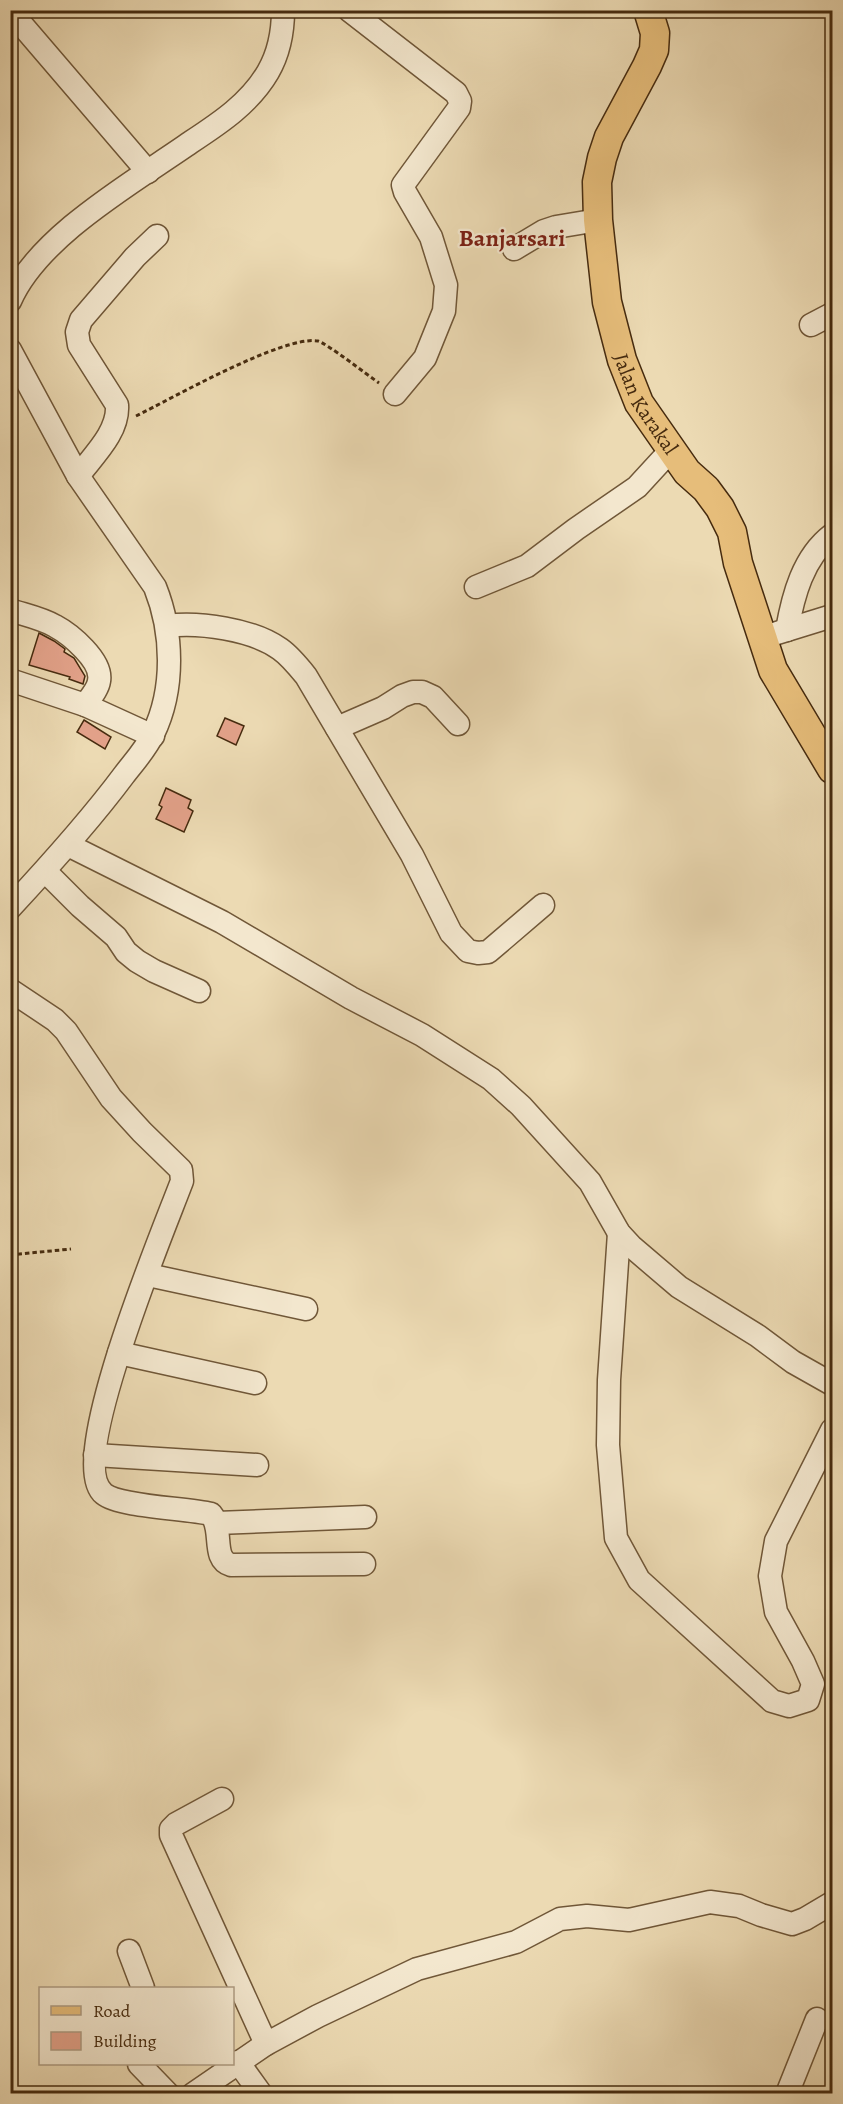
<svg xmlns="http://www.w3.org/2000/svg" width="843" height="2104" viewBox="0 0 843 2104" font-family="Alegreya,serif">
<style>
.building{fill:#e3a28a;stroke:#462b0f;stroke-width:1.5}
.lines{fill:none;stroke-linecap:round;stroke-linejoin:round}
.minor-casing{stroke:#705738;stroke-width:25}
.major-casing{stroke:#462b0f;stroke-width:31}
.path{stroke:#462b0f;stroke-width:3;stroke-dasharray:4.5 3;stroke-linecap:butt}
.minor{stroke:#f3e7ce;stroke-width:22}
.major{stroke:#e6bd7a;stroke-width:28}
.labels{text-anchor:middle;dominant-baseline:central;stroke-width:4.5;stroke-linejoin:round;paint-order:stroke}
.street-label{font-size:21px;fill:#462b0f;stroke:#f3e7ce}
.quarter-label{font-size:24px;font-weight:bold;fill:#7a1f14;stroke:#f3e7ce}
</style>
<rect width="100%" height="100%" fill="#ecdab3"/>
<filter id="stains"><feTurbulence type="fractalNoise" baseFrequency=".00333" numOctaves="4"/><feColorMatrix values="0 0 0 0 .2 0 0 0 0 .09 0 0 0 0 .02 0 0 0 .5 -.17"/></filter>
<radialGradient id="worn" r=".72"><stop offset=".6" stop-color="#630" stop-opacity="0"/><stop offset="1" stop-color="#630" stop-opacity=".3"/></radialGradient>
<g class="building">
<polygon points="39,633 54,641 65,649 64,652 74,658 85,676 83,684 69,679 70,677 29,665"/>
<polygon points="225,718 244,726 236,745 217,736"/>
<polygon points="84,720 111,737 105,749 77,732"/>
<polygon points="166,788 191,800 188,808 193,811 184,832 156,819 162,807 159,805"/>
</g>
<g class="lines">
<g class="minor-casing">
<g id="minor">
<polyline points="349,10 456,93 460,101 459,108 403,185 405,192 431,237 446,285 444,311 425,358 395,394"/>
<polyline points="10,11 148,172"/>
<polyline points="514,249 544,231 556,227 598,220"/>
<path d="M10 301C38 236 134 182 191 142 220 123 250 103 268 72 279 53 283 32 283 10"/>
<polyline points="811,325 832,314"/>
<path d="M10 350 78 476 155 587C173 632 175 689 153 734 146 749 134 762 124 775 89 822 50 865 10 908"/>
<path d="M78 476C93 456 119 432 117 405L79 345 77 332 81 320 135 257 157 236"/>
<polyline points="476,587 527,566 576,529 637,487 671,450"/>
<path d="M10 610C25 615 41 618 55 626 70 634 103 661 99 681 98 689 90 698 85 705"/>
<path d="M167 626C199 622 252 629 280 649 290 656 298 666 306 676L412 855 451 933 468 951 478 953 488 952 543 905"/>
<path d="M787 630C793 596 803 557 832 535"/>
<polyline points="777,633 832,616"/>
<polyline points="10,680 85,705 153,736"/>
<polyline points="337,728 383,708 402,696 413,692 422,692 433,697 458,724"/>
<polyline points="68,845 222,922 351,998 422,1035 491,1079 521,1106 590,1182 619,1233 631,1246 679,1287 758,1336 793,1362 832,1384"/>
<polyline points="45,871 80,906 116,937 126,952 137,961 154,971 199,991"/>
<path d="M10 990 55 1020 66 1031 111 1098 142 1132 181 1170 182 1181C165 1227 65 1463 104 1494 120 1507 187 1508 211 1514 224 1530 211 1559 231 1565L364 1564"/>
<polyline points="619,1233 609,1380 608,1445 616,1538 639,1580 772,1701 789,1706 808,1700 813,1684 803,1661 776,1612 770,1576 776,1541 832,1430"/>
<polyline points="148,1275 306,1309"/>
<polyline points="119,1353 255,1383"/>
<polyline points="95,1455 257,1465"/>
<polyline points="217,1523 365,1517"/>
<polyline points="222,1799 176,1824 171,1829 171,1835 266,2044"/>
<polyline points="129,1951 143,1988"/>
<polyline points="238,2062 261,2094"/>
<polyline points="139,2064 168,2094"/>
<polyline points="193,2094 266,2044 318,2016 417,1969 516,1942 560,1919 587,1916 629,1920 710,1902 739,1906 761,1915 792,1924 805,1919 832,1903"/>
<polyline points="787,2094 817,2019"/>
</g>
</g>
<g class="major-casing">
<g id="major">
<path id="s1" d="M648 10 655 33 654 50 647 66 609 137 602 158 597 182 598 220 607 302 622 360 639 403 687 472 706 489 720 508 732 532 738 563 773 670 832 769"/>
</g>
</g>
<g class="path">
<path d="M136 416C171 399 283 335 318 341 326 343 369 376 379 383"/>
<polyline points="10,1255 71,1249"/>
</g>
<use href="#minor" class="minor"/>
<use href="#major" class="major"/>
</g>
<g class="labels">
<g class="street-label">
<text stroke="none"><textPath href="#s1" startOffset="416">Jalan Karakal</textPath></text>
</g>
<g class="quarter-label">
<text x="512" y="238">Banjarsari</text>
</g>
</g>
<rect width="843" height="2104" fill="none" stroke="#ecdab3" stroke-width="36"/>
<rect x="12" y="12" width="819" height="2080" fill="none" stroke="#462b0f" stroke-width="3"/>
<rect x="18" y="18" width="807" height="2068" fill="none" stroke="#462b0f" stroke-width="1.5"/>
<rect x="39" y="1987" width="195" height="78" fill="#f3e7ce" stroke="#ae9c82" stroke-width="1.5"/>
<rect x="51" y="2006" width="30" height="9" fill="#e6bd7a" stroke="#ae9c82" stroke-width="1.5"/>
<text x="93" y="2017" font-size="18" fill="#462b0f">Road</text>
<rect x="51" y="2032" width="30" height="18" fill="#e3a28a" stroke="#ae9c82" stroke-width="1.5"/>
<text x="93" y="2047" font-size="18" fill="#462b0f">Building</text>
<rect width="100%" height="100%" filter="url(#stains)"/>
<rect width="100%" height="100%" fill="url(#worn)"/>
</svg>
